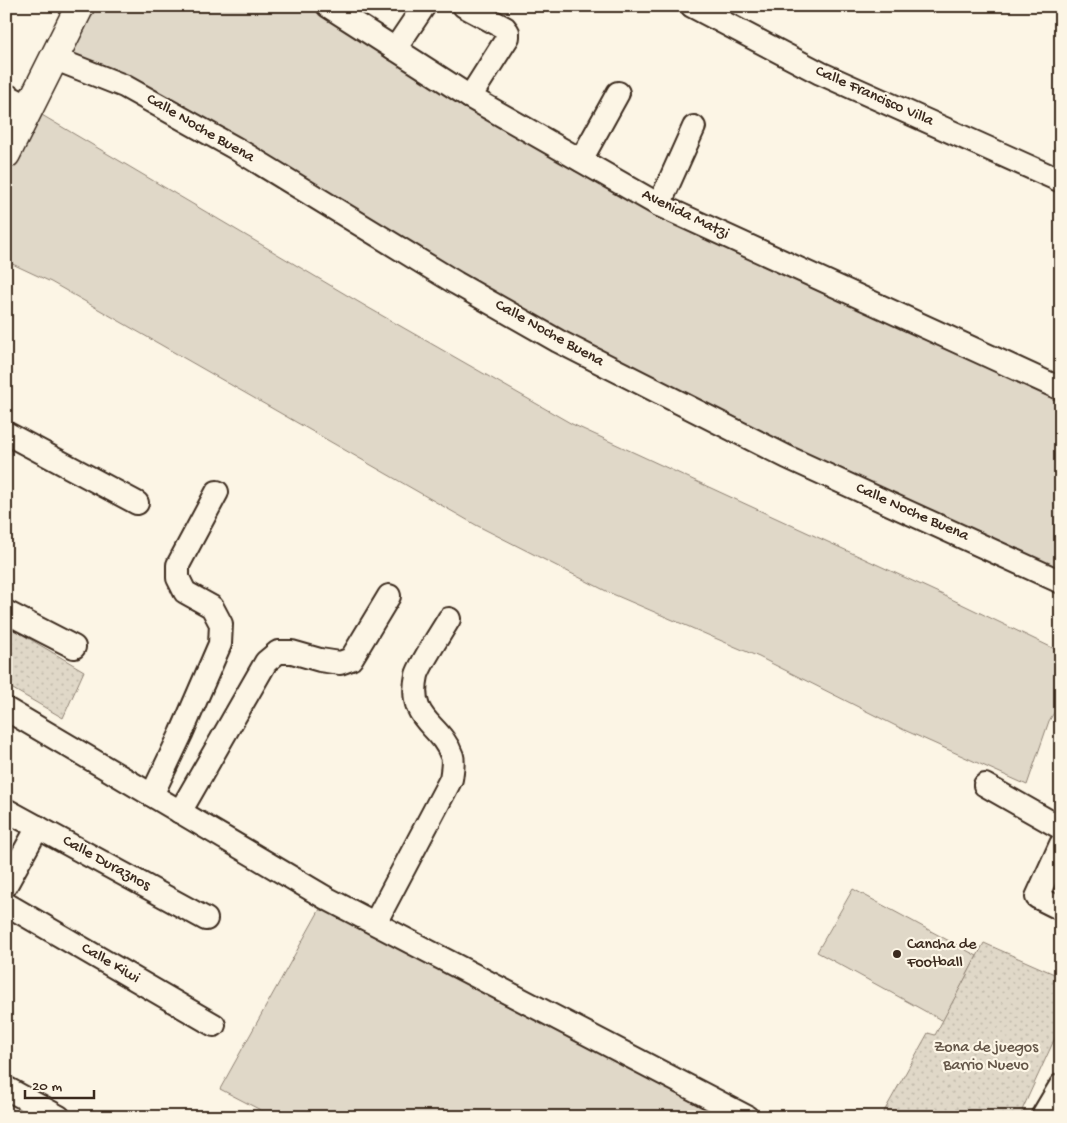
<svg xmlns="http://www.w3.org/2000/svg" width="1067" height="1123" viewBox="0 0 1067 1123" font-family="'Gochi Hand',sans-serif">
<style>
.grass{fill:#e0d8c8;stroke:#8e8173}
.park{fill:url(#park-dots);stroke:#8e8173}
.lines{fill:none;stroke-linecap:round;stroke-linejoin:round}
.minor-casing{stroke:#3b2a1e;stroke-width:26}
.tertiary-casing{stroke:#3b2a1e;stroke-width:31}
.minor{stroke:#fcf5e5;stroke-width:22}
.tertiary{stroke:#fcf5e5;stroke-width:28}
.poi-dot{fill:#3b2a1e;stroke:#fcf5e5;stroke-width:2}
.labels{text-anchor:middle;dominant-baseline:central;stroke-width:4.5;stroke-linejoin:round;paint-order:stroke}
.street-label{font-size:16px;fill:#3b2a1e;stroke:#fcf5e5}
.poi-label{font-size:16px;fill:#3b2a1e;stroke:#fcf5e5;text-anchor:start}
.park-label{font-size:16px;fill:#645648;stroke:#fcf5e5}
</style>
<defs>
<pattern id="park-dots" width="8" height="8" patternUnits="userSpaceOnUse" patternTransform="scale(1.25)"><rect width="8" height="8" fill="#e0d8c8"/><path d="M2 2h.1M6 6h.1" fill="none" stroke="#c1baab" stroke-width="1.8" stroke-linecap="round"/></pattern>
</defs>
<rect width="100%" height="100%" fill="#fcf5e5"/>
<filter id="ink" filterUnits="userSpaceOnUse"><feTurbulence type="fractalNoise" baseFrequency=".02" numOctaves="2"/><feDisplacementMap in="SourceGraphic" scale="10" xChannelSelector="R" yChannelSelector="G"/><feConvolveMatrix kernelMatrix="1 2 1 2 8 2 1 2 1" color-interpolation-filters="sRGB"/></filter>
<g filter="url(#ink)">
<g class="grass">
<polygon points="81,6 336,6 643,192 1061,383 1061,576 766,450 116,92 50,68"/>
<polygon points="30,108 367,307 572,424 943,595 1061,652 1061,701 1049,721 1027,785 902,729 759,657 608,592 476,525 51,282 6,261 6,153"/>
<polygon points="853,889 977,956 943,1021 817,952"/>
<polygon points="330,891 753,1117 274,1117 220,1089"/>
</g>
<g class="park">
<polygon points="6,625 84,671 63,718 6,685"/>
<polygon points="984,943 1061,977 1061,1025 1023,1108 1021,1117 881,1117 928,1033 935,1035"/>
</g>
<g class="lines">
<g class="minor-casing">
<g id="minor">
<polyline points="328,6 470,97 659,205 1061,389"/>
<polyline points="464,6 505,28 508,32 508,37 470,97"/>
<polyline points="692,6 820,73 1061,181"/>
<polyline points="395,49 424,6"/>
<polyline points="53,58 124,86 235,148 456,283 558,341 787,457 1061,582"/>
<polyline points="6,95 29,107"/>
<polyline points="581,160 618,93"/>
<polyline points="659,205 694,127"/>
<polyline points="6,433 137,503"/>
<polyline points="6,612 74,647"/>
<polyline points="6,709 326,898 747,1117"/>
<polyline points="985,785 1061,828"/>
<polyline points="152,795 181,734 220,644 221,624 212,607 185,592 178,578 178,565 217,492"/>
<polyline points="6,810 206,919"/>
<polyline points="180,812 266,662 278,652 292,652 320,660 340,663 351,659 389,596"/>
<polyline points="1061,844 1037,897 1061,909"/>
<polyline points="6,885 38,827"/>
<polyline points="6,904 214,1025"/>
<path d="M375 923 451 779C452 772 454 762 452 756 440 722 407 722 417 675 420 664 442 631 449 619"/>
<polyline points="6,1088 59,1117"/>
<polyline points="1042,1117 1061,1085"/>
</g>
</g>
<g class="tertiary-casing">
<polyline id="tertiary" points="6,154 80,6"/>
</g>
<use href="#minor" class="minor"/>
<use href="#tertiary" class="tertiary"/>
</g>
</g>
<circle class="poi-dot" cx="897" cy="954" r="5"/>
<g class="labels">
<g class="street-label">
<text transform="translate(874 97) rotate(24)">Calle Francisco Villa</text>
<text transform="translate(200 129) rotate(30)">Calle Noche Buena</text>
<text transform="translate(685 215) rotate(26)">Avenida Matzi</text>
<text transform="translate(549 334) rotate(29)">Calle Noche Buena</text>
<text transform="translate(912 513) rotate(24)">Calle Noche Buena</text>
<text transform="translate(106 864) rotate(29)">Calle Duraznos</text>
<text transform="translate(110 964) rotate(30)">Calle Kiwi</text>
</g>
<g class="poi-label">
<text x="907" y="945">Cancha de<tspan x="907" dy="18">Football</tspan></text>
</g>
<g class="park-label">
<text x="986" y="1048">Zona de juegos<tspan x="986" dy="18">Barrio Nuevo</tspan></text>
</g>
</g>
<rect width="1067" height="1123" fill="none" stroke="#fcf5e5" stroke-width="25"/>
<rect x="12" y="12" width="1042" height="1098" fill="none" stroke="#3b2a1e" stroke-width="2" filter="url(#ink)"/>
<path d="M25 1090v8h69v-8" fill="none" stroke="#3b2a1e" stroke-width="2.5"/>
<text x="32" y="1090" font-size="15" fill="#3b2a1e" stroke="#fcf5e5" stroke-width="4" paint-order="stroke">20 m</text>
</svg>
